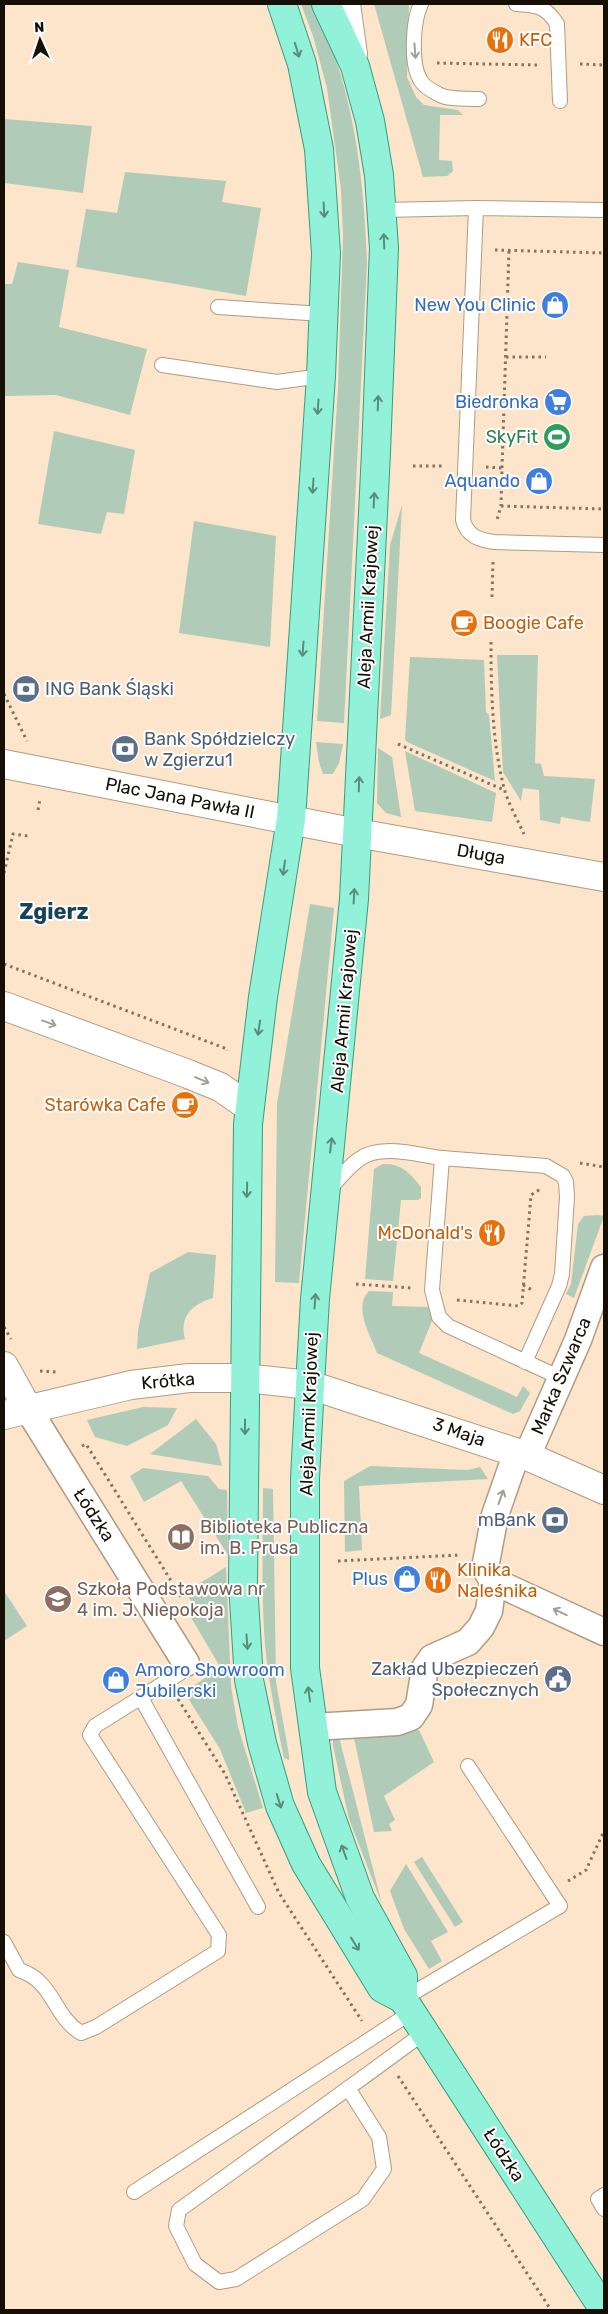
<svg xmlns="http://www.w3.org/2000/svg" width="608" height="2314" viewBox="0 0 608 2314" font-family="Rubik,sans-serif">
<style>
.green{fill:#b0cbb8}
.lines{fill:none;stroke-linecap:round;stroke-linejoin:round}
.service-casing{stroke:#b19b82;stroke-width:16}
.minor-casing{stroke:#b19b82;stroke-width:29}
.tertiary-casing{stroke:#b19b82;stroke-width:30}
.secondary-casing{stroke:#b19b82;stroke-width:30}
.primary-casing{stroke:#369d7f;stroke-width:30}
.path{stroke:#827362;stroke-width:3;stroke-dasharray:2.5 4;stroke-linecap:butt}
.service{stroke:#fff;stroke-width:14}
.minor{stroke:#fff;stroke-width:26}
.tertiary{stroke:#fff;stroke-width:28}
.secondary{stroke:#fff;stroke-width:28}
.primary{stroke:#91f2d9;stroke-width:28}
.oneway{stroke:#5a8c7a}
.oneway2{stroke:#a29f9b}
.labels{text-anchor:middle;dominant-baseline:central;stroke-width:4;stroke-linejoin:round;paint-order:stroke}
.food-label{font-size:18px;fill:#c56008;stroke:#fff;text-anchor:start}
.shop-label{font-size:18px;fill:#366cbe;stroke:#fff;text-anchor:end}
.leisure-label{font-size:18px;fill:#27864d;stroke:#fff;text-anchor:end}
.street-label{font-size:18px;fill:#160f06;stroke:#fff}
.service-label{font-size:18px;fill:#4e5e75;stroke:#fff;text-anchor:start}
.education-label{font-size:18px;fill:#785e54;stroke:#fff;text-anchor:start}
.district-label{font-size:22px;font-weight:bold;fill:#174459;stroke:#fff}
</style>
<rect width="100%" height="100%" fill="#fce5ca"/>
<g class="green">
<path d="M301 4H313C353 83 364 175 367 263L344 723 317 721 338 387 343 236 341 189 327 88 313 36Z"/>
<polygon points="374,4 409,4 407,77 416,97 424,105 458,110 463,115 440,115 439,160 452,161 453,171 447,176 423,177"/>
<polygon points="4,119 92,126 83,193 4,183"/>
<polygon points="125,172 226,181 222,202 261,208 246,296 76,267 86,209 117,213"/>
<polygon points="18,262 69,270 59,327 147,349 130,415 56,395 4,396 4,284 12,284"/>
<polygon points="54,431 135,450 124,514 107,512 101,534 38,524"/>
<polygon points="402,505 391,715 380,719 390,545"/>
<polygon points="194,521 276,536 270,647 179,633"/>
<polygon points="538,655 535,763 541,764 544,776 595,779 590,822 561,817 560,824 540,820 539,790 523,788 521,801 503,772 497,655"/>
<polygon points="410,657 484,660 486,712 489,715 495,781 407,742 405,739"/>
<polygon points="316,742 343,744 339,763 333,774 323,774 319,762"/>
<polygon points="378,748 392,757 401,817 386,813 377,803"/>
<polygon points="405,751 496,793 492,822 415,811"/>
<polygon points="310,904 334,908 299,1283 275,1282 277,1104"/>
<path d="M383 1164C401 1163 410 1173 421 1187V1198L418 1200H401L393 1281 365 1279 374 1169Z"/>
<polygon points="598,1215 604,1216 574,1298 566,1294 571,1284 578,1224 584,1216"/>
<path d="M188 1252 216 1255 213 1298C192 1304 179 1317 185 1339L137 1349 138 1330 150 1273Z"/>
<path d="M369 1291 393 1292 392 1306 428 1307 432 1311V1321L419 1353 517 1397 523 1386 530 1393 520 1411 513 1414 377 1353C370 1334 353 1308 369 1291Z"/>
<polygon points="143,1407 177,1408 168,1425 127,1446 95,1437 87,1420"/>
<polygon points="196,1419 216,1444 222,1466 150,1454"/>
<polygon points="370,1466 468,1470 480,1467 488,1479 359,1486 362,1550 345,1552 344,1481"/>
<polygon points="143,1468 208,1476 219,1489 227,1490 228,1555 181,1481 144,1502 130,1476"/>
<path d="M263 1488 273 1489 276 1682 289 1755V1760L284 1758C276 1720 269 1683 265 1645 261 1593 263 1540 263 1488Z"/>
<polygon points="226,1567 231,1686 238,1727 263,1808 246,1813 220,1749 184,1692 217,1670 219,1665 186,1609 191,1601 186,1592"/>
<polygon points="4,1591 27,1626 4,1641"/>
<polygon points="419,1730 434,1762 384,1796 395,1820 389,1824 392,1831 374,1832 354,1738"/>
<polygon points="339,1737 382,1904 349,1819 333,1746 333,1740"/>
<polygon points="422,1857 463,1922 455,1927 414,1862"/>
<polygon points="406,1864 448,1932 431,1941 442,1961 429,1969 404,1929 390,1891"/>
</g>
<g class="lines">
<g class="service-casing">
<g id="service">
<path d="M421 4C413 20 410 65 421 81 424 87 434 92 440 95 450 100 467 98 479 99"/>
<path d="M516 4C536 5 546 6 557 24L560 101"/>
<polyline points="383,210 476,208"/>
<path d="M604 210 476 208 463 520C467 536 479 540 494 542L604 545"/>
<polyline points="218,307 323,314"/>
<polyline points="162,365 277,382 321,376"/>
<path d="M328 1191C337 1181 347 1168 358 1160 380 1143 417 1155 442 1158"/>
<polyline points="525,1362 559,1286 562,1274 567,1197 566,1182 563,1176 546,1166 442,1158 432,1290 439,1317 448,1326 561,1378"/>
<polyline points="141,1698 258,1907"/>
<path d="M4 1942 19 1970C54 1981 53 2016 81 2033L96 2027 218 1951 219 1935 90 1735 95 1726 180 1673 186 1663"/>
<polyline points="403,1999 560,1906 468,1766"/>
<path d="M348 2088 379 2137 384 2169 363 2199 236 2279 219 2282 195 2264 176 2226 179 2210C261 2151 344 2092 425 2032"/>
<polyline points="134,2192 412,2012"/>
<polyline points="604,2195 598,2199 604,2209"/>
</g>
</g>
<g class="minor-casing">
<g id="minor">
<polyline points="28,1409 186,1663"/>
<polyline points="517,1452 495,1515 485,1568 493,1581 604,1632"/>
<polyline points="527,1456 578,1340 604,1268"/>
<polyline points="313,1727 397,1722 411,1717 419,1705 425,1668 432,1658 468,1642 481,1627 489,1611 493,1581"/>
</g>
</g>
<g class="tertiary-casing">
<g id="tertiary">
<polyline points="4,764 357,833 604,877"/>
<polyline points="4,1006 188,1074 220,1087 249,1107"/>
</g>
</g>
<g class="secondary-casing">
<g id="secondary">
<polyline points="346,4 353,54"/>
<polyline points="4,1366 28,1409"/>
<polyline points="4,1415 131,1385 189,1378 245,1378 310,1385 527,1456 604,1490"/>
</g>
</g>
<g class="primary-casing">
<g id="primary">
<polyline points="282,4 302,64 319,149 326,253 321,376 291,819 263,997 248,1124 243,1584 249,1680 262,1743 280,1806 306,1864 382,1988 403,1999"/>
<polyline points="326,4 355,66 370,121 379,175 384,248 376,452 354,899 315,1299 310,1385 305,1478 305,1668 322,1792 360,1898 403,1976 403,1999"/>
<polyline points="403,1999 604,2310"/>
</g>
</g>
<g class="path">
<polyline points="437,63 538,65"/>
<polyline points="580,64 604,65"/>
<polyline points="495,250 604,253"/>
<polyline points="506,357 546,357"/>
<polyline points="413,466 445,466"/>
<polyline points="486,467 502,468 501,506 497,520"/>
<polyline points="502,468 509,250"/>
<polyline points="501,506 604,509"/>
<polyline points="492,597 493,561"/>
<path d="M491 642C491 690 492 741 504 788 508 803 517 819 524 834"/>
<polyline points="4,694 27,741"/>
<polyline points="398,744 504,790"/>
<polyline points="38,810 40,799"/>
<polyline points="4,873 13,834 28,836"/>
<polyline points="4,964 227,1049 227,1051"/>
<polyline points="580,1163 604,1167"/>
<polyline points="356,1284 411,1288"/>
<polyline points="523,1285 534,1291"/>
<polyline points="457,1300 519,1306 522,1303 531,1195 542,1188"/>
<polyline points="4,1327 11,1339"/>
<polyline points="40,1371 56,1372"/>
<polyline points="82,1446 86,1444 183,1600"/>
<polyline points="338,1561 460,1555"/>
<polyline points="178,1699 225,1774 279,1893 362,2021"/>
<polyline points="568,1881 586,1870 604,1831"/>
<polyline points="398,2076 551,2310"/>
</g>
<use href="#service" class="service"/>
<use href="#minor" class="minor"/>
<use href="#tertiary" class="tertiary"/>
<use href="#secondary" class="secondary"/>
<use href="#primary" class="primary"/>
</g>
<defs><path id="oneway-shaft" d="M-6 0H5M1.5-3L5.5 0L1.5 3" fill="none" stroke-width="1.6" stroke-linecap="round" stroke-linejoin="round" transform="scale(1.25)"/></defs>
<g class="oneway">
<use href="#oneway-shaft" transform="translate(297 50) rotate(73)"/>
<use href="#oneway-shaft" transform="translate(324 210) rotate(87)"/>
<use href="#oneway-shaft" transform="translate(384 241) rotate(-92)"/>
<use href="#oneway-shaft" transform="translate(378 403) rotate(-88)"/>
<use href="#oneway-shaft" transform="translate(318 407) rotate(94)"/>
<use href="#oneway-shaft" transform="translate(313 486) rotate(94)"/>
<use href="#oneway-shaft" transform="translate(374 500) rotate(-87)"/>
<use href="#oneway-shaft" transform="translate(303 649) rotate(94)"/>
<use href="#oneway-shaft" transform="translate(359 784) rotate(-88)"/>
<use href="#oneway-shaft" transform="translate(284 868) rotate(98)"/>
<use href="#oneway-shaft" transform="translate(354 896) rotate(-87)"/>
<use href="#oneway-shaft" transform="translate(259 1028) rotate(98)"/>
<use href="#oneway-shaft" transform="translate(331 1145) rotate(-83)"/>
<use href="#oneway-shaft" transform="translate(247 1190) rotate(91)"/>
<use href="#oneway-shaft" transform="translate(315 1301) rotate(-86)"/>
<use href="#oneway-shaft" transform="translate(245 1427) rotate(90)"/>
<use href="#oneway-shaft" transform="translate(247 1642) rotate(86)"/>
<use href="#oneway-shaft" transform="translate(309 1694) rotate(-98)"/>
<use href="#oneway-shaft" transform="translate(279 1801) rotate(72)"/>
<use href="#oneway-shaft" transform="translate(344 1852) rotate(-110)"/>
<use href="#oneway-shaft" transform="translate(355 1944) rotate(58)"/>
</g>
<g class="oneway2">
<use href="#oneway-shaft" transform="translate(415 51) rotate(86)"/>
<use href="#oneway-shaft" transform="translate(49 1023) rotate(20)"/>
<use href="#oneway-shaft" transform="translate(202 1080) rotate(23)"/>
<use href="#oneway-shaft" transform="translate(501 1497) rotate(-70)"/>
<use href="#oneway-shaft" transform="translate(560 1612) rotate(-155)"/>
</g>
<defs>
<g id="restaurant-disc" transform="scale(1.4375)"><circle r="9.5" fill="#e8710a" stroke="#fff"/><path d="M-5-6h1v4h1v-4h1v4h1v-4h1v5L-1.5 .5V6h-2V.5L-5-1ZM5-6V6H3V1.5H1.5Q1.5-4 5-6Z" fill="#fff"/></g>
<g id="shop-disc" transform="scale(1.4375)"><circle r="9.5" fill="#3f7fe0" stroke="#fff"/><path d="M-5-2.5h2.3a2.7 3.5 0 0 1 5.4 0H5L5.5 6h-11ZM-1.5-2.5h3a1.5 2.3 0 0 0-3 0Z" fill="#fff"/></g>
<g id="supermarket-disc" transform="scale(1.4375)"><circle r="9.5" fill="#3f7fe0" stroke="#fff"/><path d="M-6-5.5h2.5l.6 2H6L4.5 2H-2.5L-4.4-4H-6ZM-1.5 3.2a1.3 1.3 0 1 0 .1 0ZM3 3.2a1.3 1.3 0 1 0 .1 0Z" fill="#fff"/></g>
<g id="stadium-disc" transform="scale(1.4375)"><circle r="9.5" fill="#2e9e5b" stroke="#fff"/><path d="M0-5a6.5 5 0 1 0 0 10a6.5 5 0 1 0 0-10ZM-3.5-1.8h7v3.6h-7Z" fill="#fff"/></g>
<g id="cafe-disc" transform="scale(1.4375)"><circle r="9.5" fill="#e8710a" stroke="#fff"/><path d="M-5.5-4.5H6V0H3Q3 3.5 0 3.5H-2.5Q-5.5 3.5-5.5 0ZM3-3.2v2h1.7v-2ZM-6 4.5H4V6H-6Z" fill="#fff"/></g>
<g id="bank-disc" transform="scale(1.4375)"><circle r="9.5" fill="#5c6f8a" stroke="#fff"/><path d="M-6-4H6V4H-6ZM0-2.3a2.3 2.3 0 1 0 0 4.6a2.3 2.3 0 1 0 0-4.6Z" fill="#fff"/></g>
<g id="library-disc" transform="scale(1.4375)"><circle r="9.5" fill="#8d6e63" stroke="#fff"/><path d="M-6-4Q-3-5.5-.7-3.5V5Q-3 3-6 4ZM6-4Q3-5.5 .7-3.5V5Q3 3 6 4Z" fill="#fff"/></g>
<g id="school-disc" transform="scale(1.4375)"><circle r="9.5" fill="#8d6e63" stroke="#fff"/><path d="M0-5L7-2L0 1L-7-2ZM-4 1L0 2.5L4 1V4Q0 6-4 4Z" fill="#fff"/></g>
<g id="civic-disc" transform="scale(1.4375)"><circle r="9.5" fill="#5c6f8a" stroke="#fff"/><path d="M-.6-6.5H3V-4.5H.6V-3L4-1V1h2V6H-6V1h2V-1L-.6-3ZM-1.2 2.5V6h2.4V2.5Z" fill="#fff"/></g>
</defs>
<g fill-rule="evenodd">
<use href="#restaurant-disc" x="500" y="40"/>
<use href="#shop-disc" x="555" y="305"/>
<use href="#supermarket-disc" x="558" y="402"/>
<use href="#stadium-disc" x="557" y="437"/>
<use href="#shop-disc" x="539" y="481"/>
<use href="#cafe-disc" x="464" y="623"/>
<use href="#bank-disc" x="26" y="689"/>
<use href="#bank-disc" x="125" y="749"/>
<use href="#cafe-disc" x="185" y="1105"/>
<use href="#restaurant-disc" x="492" y="1233"/>
<use href="#bank-disc" x="555" y="1520"/>
<use href="#library-disc" x="181" y="1537"/>
<use href="#shop-disc" x="407" y="1579"/>
<use href="#restaurant-disc" x="438" y="1580"/>
<use href="#school-disc" x="58" y="1599"/>
<use href="#civic-disc" x="558" y="1679"/>
<use href="#shop-disc" x="116" y="1680"/>
</g>
<g class="labels">
<g class="food-label">
<text x="519" y="40">KFC</text>
<text x="483" y="623">Boogie Cafe</text>
<text x="166" y="1105" text-anchor="end">Starówka Cafe</text>
<text x="473" y="1233" text-anchor="end">McDonald's</text>
<text x="457" y="1570">Klinika<tspan x="457" dy="21">Naleśnika</tspan></text>
</g>
<g class="shop-label">
<text x="536" y="305">New You Clinic</text>
<text x="539" y="402">Biedronka</text>
<text x="520" y="481">Aquando</text>
<text x="388" y="1579">Plus</text>
<text x="135" y="1670" text-anchor="start">Amoro Showroom<tspan x="135" dy="21">Jubilerski</tspan></text>
</g>
<g class="leisure-label">
<text x="538" y="437">SkyFit</text>
</g>
<g class="street-label">
<text transform="translate(368 607) rotate(-87)">Aleja Armii Krajowej</text>
<text transform="translate(180 798) rotate(11)">Plac Jana Pawła II</text>
<text transform="translate(481 854) rotate(10)">Długa</text>
<text transform="translate(344 1011) rotate(-85)">Aleja Armii Krajowej</text>
<text transform="translate(561 1376) rotate(-67)">Marka Szwarca</text>
<text transform="translate(168 1381) rotate(-5)">Krótka</text>
<text transform="translate(309 1414) rotate(-88)">Aleja Armii Krajowej</text>
<text transform="translate(459 1432) rotate(19)">3 Maja</text>
<text transform="translate(94 1515) rotate(57)">Łódzka</text>
<text transform="translate(504 2155) rotate(57)">Łódzka</text>
</g>
<g class="service-label">
<text x="45" y="689">ING Bank Śląski</text>
<text x="144" y="739">Bank Spółdzielczy<tspan x="144" dy="21">w Zgierzu1</tspan></text>
<text x="536" y="1520" text-anchor="end">mBank</text>
<text x="539" y="1669" text-anchor="end">Zakład Ubezpieczeń<tspan x="539" dy="21">Społecznych</tspan></text>
</g>
<g class="education-label">
<text x="200" y="1527">Biblioteka Publiczna<tspan x="200" dy="21">im. B. Prusa</tspan></text>
<text x="77" y="1589">Szkoła Podstawowa nr<tspan x="77" dy="21">4 im. J. Niepokoja</tspan></text>
</g>
<g class="district-label">
<text x="54" y="911">Zgierz</text>
</g>
</g>
<rect width="608" height="2314" fill="none" stroke="#160f06" stroke-width="10"/>
<g transform="translate(40 40) rotate(357)" stroke="#ffffff" stroke-width="4" paint-order="stroke">
<path d="M0-4L9 19L0 12L-9 19Z" fill="#160f06"/>
<text y="-8" font-size="14" font-weight="bold" text-anchor="middle" fill="#160f06">N</text>
</g>
</svg>
